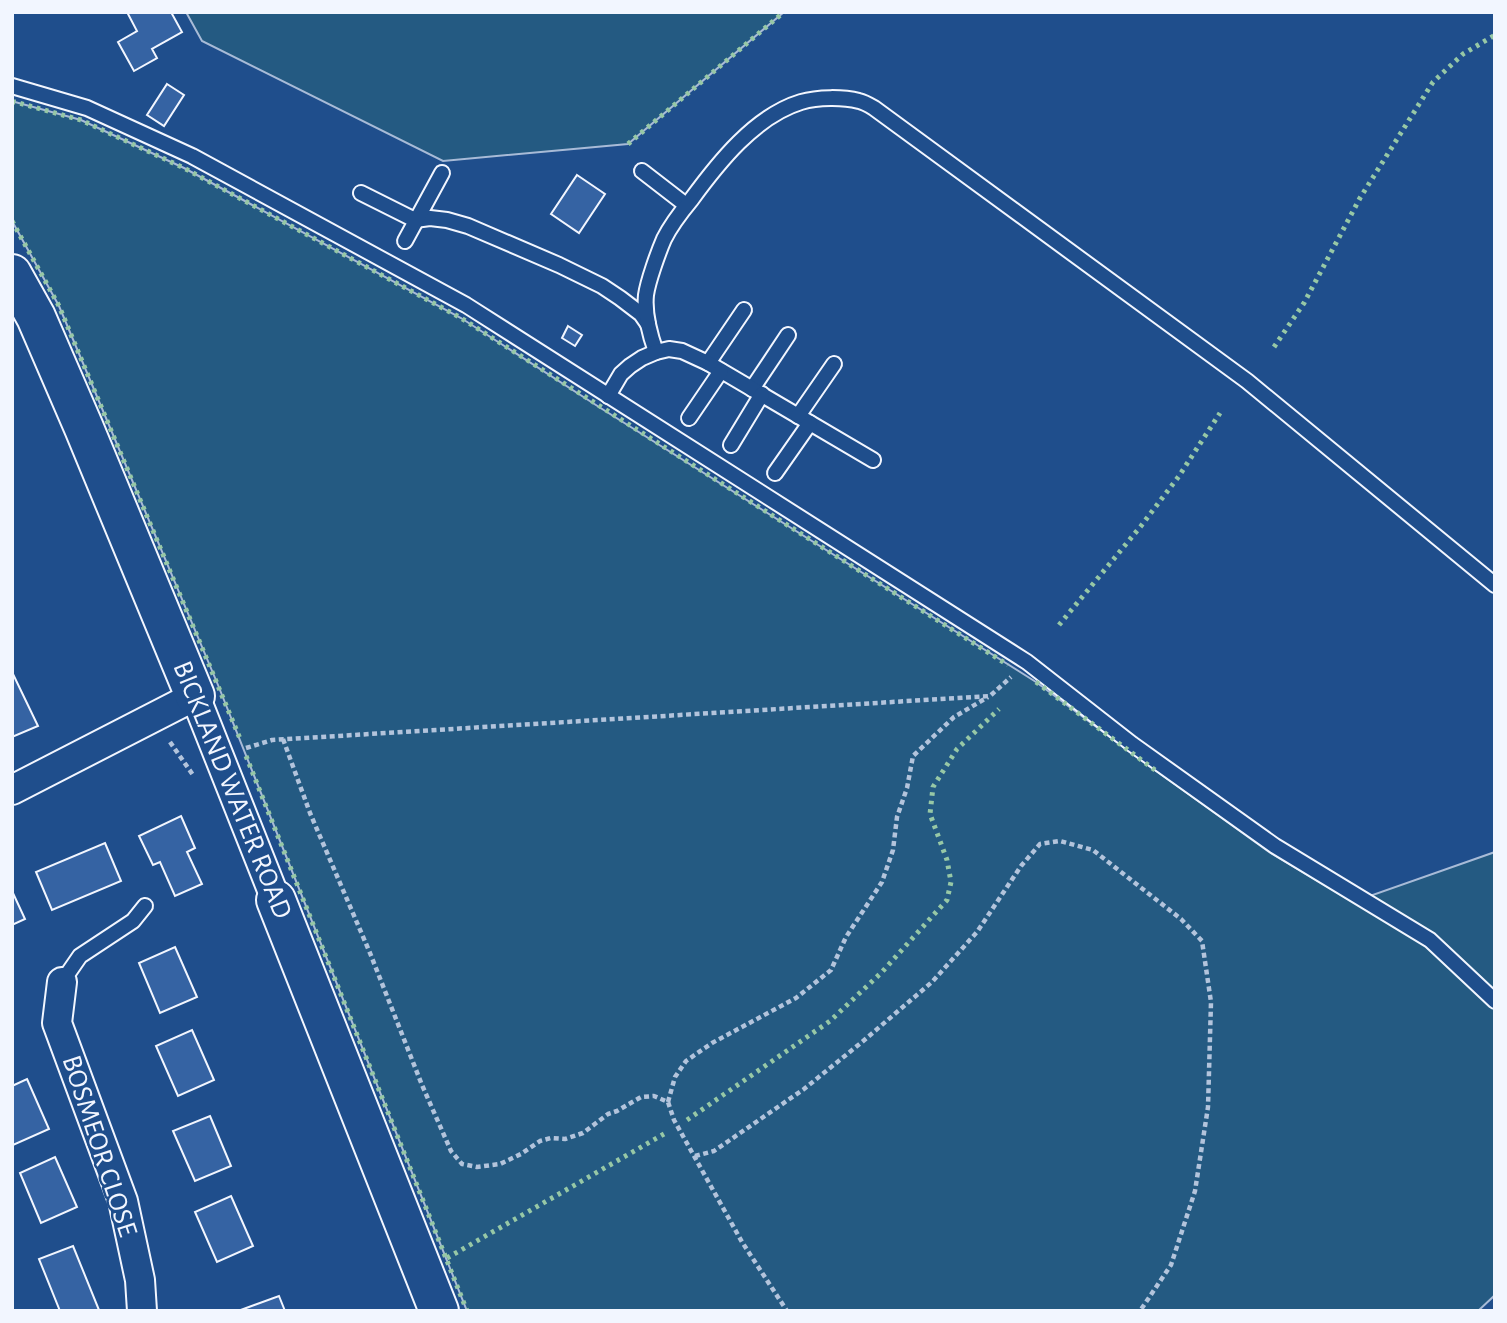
<svg xmlns="http://www.w3.org/2000/svg" width="1507" height="1323" viewBox="0 0 1507 1323" font-family="'Alegreya Sans',sans-serif">
<style>
.green{fill:#245a82;stroke:#a8bbd7;stroke-width:2}
.building{fill:#3563a3;stroke:#f2f6ff;stroke-width:2}
.lines{fill:none;stroke-linecap:round;stroke-linejoin:round}
.lane-casing{stroke:#f2f6ff;stroke-width:18}
.street-casing{stroke:#f2f6ff;stroke-width:32}
.secondary-casing{stroke:#f2f6ff;stroke-width:42}
.path{stroke:#b3c4dc;stroke-width:4.5;stroke-dasharray:5 3.5;stroke-linecap:butt}
.lane{stroke:#1f4e8c;stroke-width:14}
.street{stroke:#1f4e8c;stroke-width:28}
.secondary{stroke:#1f4e8c;stroke-width:38}
.hedge{stroke:#97c8a6;stroke-width:5;stroke-dasharray:3.5 5;stroke-linecap:butt}
.labels{text-anchor:middle;dominant-baseline:central;stroke-width:5;stroke-linejoin:round;paint-order:stroke}
.street-label{font-size:28px;fill:#f2f6ff;stroke:#1f4e8c}
</style>
<rect width="100%" height="100%" fill="#1f4e8c"/>
<g class="green">
<polygon points="186,12 784,12 628,144 443,161 202,41"/>
<polygon points="12,102 15,102 81,120 184,168 461,318 599,407 1036,682 1126,749 1269,852 1353,902 1495,852 1495,1295 1478,1311 467,1311 218,685 59,306 12,221"/>
</g>
<g class="building">
<polygon points="127,12 171,12 182,32 152,49 157,58 134,71 118,42 137,31"/>
<polygon points="167,84 184,95 164,126 147,115"/>
<polygon points="577,175 605,194 579,233 551,214"/>
<polygon points="568,326 582,335 575,346 562,338"/>
<polygon points="12,672 38,726 12,737"/>
<polygon points="181,816 195,848 187,852 202,884 175,896 160,862 153,865 139,836"/>
<polygon points="105,843 121,881 52,910 36,872"/>
<polygon points="12,891 25,919 12,925"/>
<polygon points="175,947 197,997 160,1013 139,963"/>
<polygon points="192,1030 214,1080 178,1096 156,1046"/>
<polygon points="27,1079 49,1129 13,1145 12,1086"/>
<polygon points="210,1116 231,1166 195,1181 173,1131"/>
<polygon points="55,1157 77,1207 41,1223 20,1173"/>
<polygon points="231,1196 253,1246 217,1262 195,1212"/>
<polygon points="73,1246 99,1310 98,1311 60,1311 39,1259"/>
<polygon points="279,1296 285,1311 238,1311"/>
</g>
<g class="lines">
<g class="lane-casing">
<g id="lane">
<polyline points="12,86 87,108 192,156 466,305 1027,662 1132,744 1275,846 1430,940 1495,1001"/>
<polyline points="642,171 686,205"/>
<polyline points="361,193 415,220 430,218 447,220 468,226 559,265 602,286 620,298 641,314 648,324"/>
<polyline points="405,241 442,173"/>
<path d="M656 352C650 335 644 314 646 295 648 281 658 253 664 239 671 225 681 212 691 200 718 163 755 116 801 102 818 97 843 97 859 101 864 102 869 105 874 108L1247 381 1495 585"/>
<polyline points="708,363 744,310"/>
<polyline points="752,389 788,335"/>
<polyline points="608,396 621,374 630,366 642,358 656,352 669,349 682,351 708,363 873,460"/>
<polyline points="798,416 834,364"/>
<polyline points="689,418 721,371"/>
<polyline points="731,445 762,394"/>
<polyline points="775,473 810,423"/>
<polyline points="62,982 80,956 133,921 145,906"/>
</g>
</g>
<g class="street-casing">
<g id="street">
<polyline points="12,790 195,696 276,900"/>
<polyline points="62,982 57,1023 123,1201 140,1280 142,1311"/>
</g>
</g>
<g class="secondary-casing">
<g id="secondary">
<polyline points="12,274 36,317 84,428 195,696"/>
<polyline points="276,900 439,1311"/>
</g>
</g>
<g class="path">
<polyline points="283,739 310,813 370,953 422,1085 451,1151 462,1164 477,1167 500,1164 521,1154 540,1141 551,1138 565,1139 583,1133 608,1114 617,1111 641,1097 654,1096 668,1102 674,1120 742,1242 787,1311"/>
<polyline points="170,742 193,775"/>
<polyline points="246,748 272,740 990,696 1011,677"/>
<polyline points="668,1102 675,1077 686,1061 712,1043 796,998 831,970 846,937 882,882 893,850 897,817 907,788 913,756 954,717 988,697"/>
<polyline points="695,1156 714,1151 804,1089 862,1042 932,982 977,932 1021,866 1040,844 1060,841 1093,850 1181,919 1202,941 1211,1002 1208,1107 1195,1191 1171,1265 1140,1311"/>
</g>
<use href="#lane" class="lane"/>
<use href="#street" class="street"/>
<use href="#secondary" class="secondary"/>
<g class="hedge">
<polyline points="12,102 15,102 81,120 184,168 461,318 1008,665"/>
<polyline points="628,144 784,12"/>
<polyline points="12,221 59,306 241,741"/>
<polyline points="1274,347 1304,303 1360,198 1433,82 1463,54 1495,35"/>
<polyline points="1059,625 1141,526 1179,476 1220,413"/>
<polyline points="1036,682 1159,773"/>
<polyline points="246,756 467,1311"/>
<polyline points="687,1120 830,1021 882,972 947,900 951,882 947,860 930,814 933,787 957,749 999,709"/>
<polyline points="447,1258 664,1134"/>
</g>
</g>
<g class="labels">
<g class="street-label">
<text transform="translate(232 790) rotate(68)">BICKLAND WATER ROAD</text>
<text transform="translate(99 1146) rotate(72)">BOSMEOR CLOSE</text>
</g>
</g>
<rect width="1507" height="1323" fill="none" stroke="#f2f6ff" stroke-width="28"/>
</svg>
